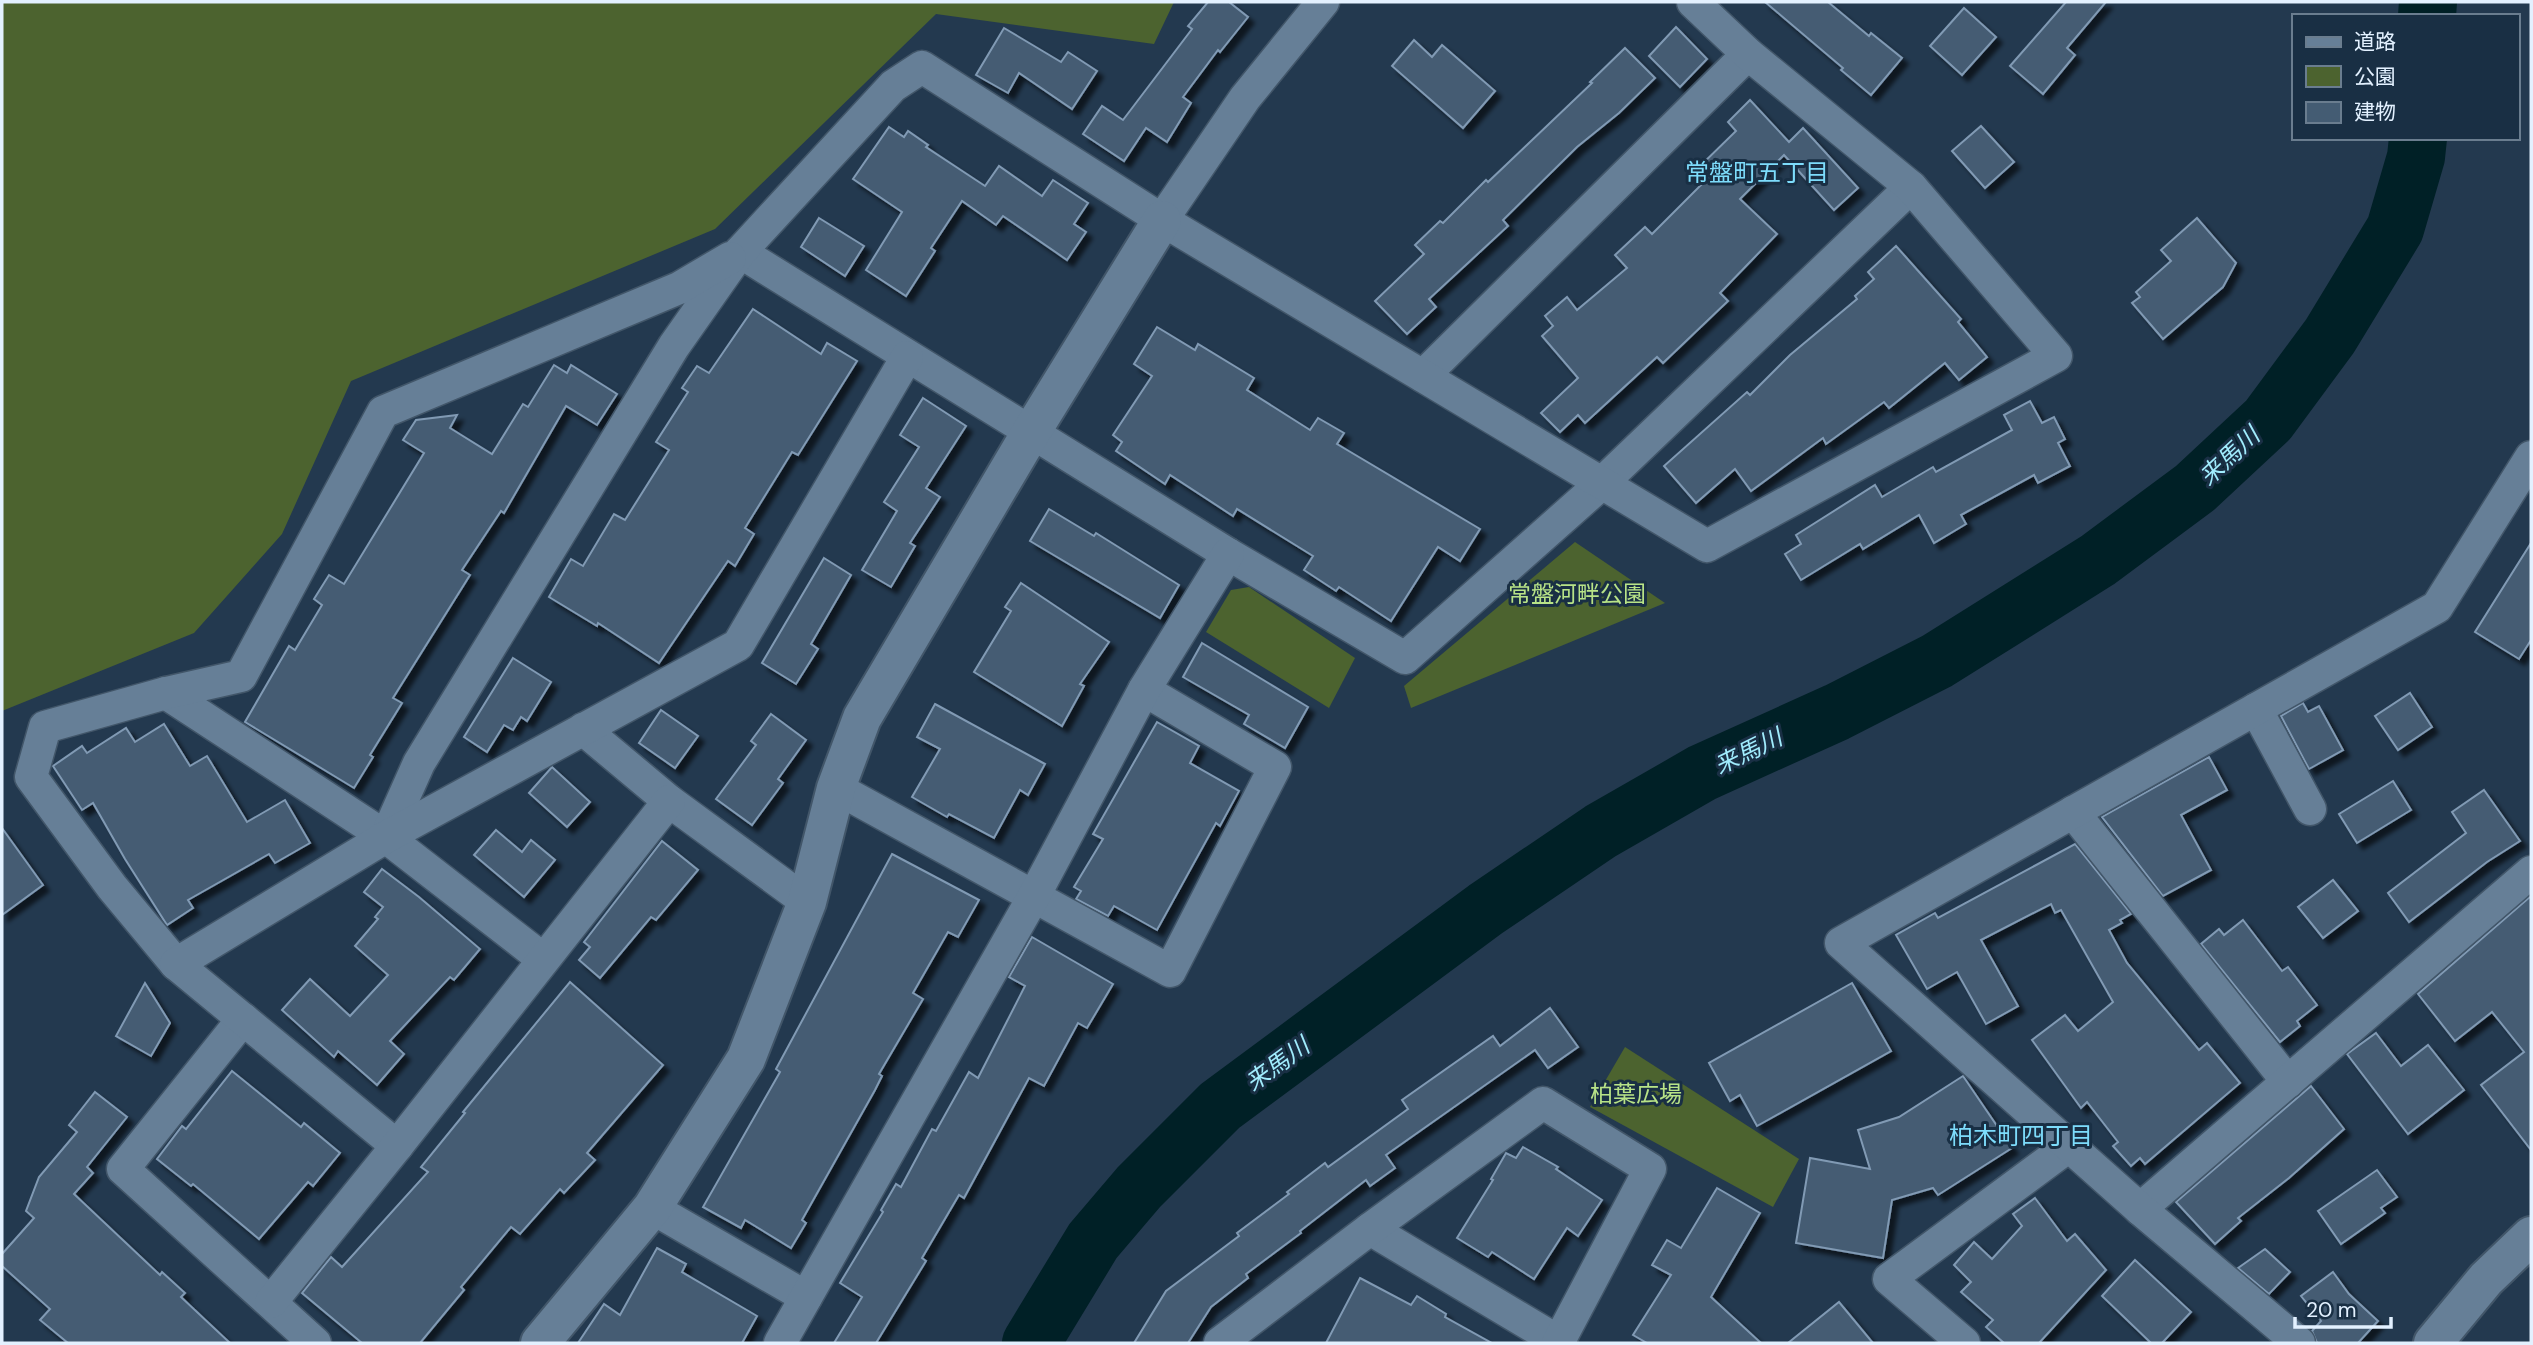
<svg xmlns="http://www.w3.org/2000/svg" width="2533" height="1345" viewBox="0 0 2533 1345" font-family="'DM Sans','Noto Sans JP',sans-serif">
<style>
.green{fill:#4c632f}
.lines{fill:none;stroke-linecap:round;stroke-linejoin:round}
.river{stroke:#002026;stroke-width:58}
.building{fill:#445c73;stroke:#819ab4;stroke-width:2;filter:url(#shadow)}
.minor-casing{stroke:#425669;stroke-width:35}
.tertiary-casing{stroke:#425669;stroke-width:42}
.secondary-casing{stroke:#425669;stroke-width:42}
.minor{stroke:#667f97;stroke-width:32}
.tertiary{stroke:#667f97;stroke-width:38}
.secondary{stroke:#667f97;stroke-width:38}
.labels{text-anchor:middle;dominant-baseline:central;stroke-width:6;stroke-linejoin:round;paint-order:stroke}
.park-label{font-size:23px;fill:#b8e387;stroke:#192f44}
.neighbourhood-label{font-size:24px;fill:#7ddcfb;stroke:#192f44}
.water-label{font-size:24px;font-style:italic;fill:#a1ecfd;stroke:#192f44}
</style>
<defs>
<filter id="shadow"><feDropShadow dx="6" dy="6" stdDeviation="2" flood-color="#0009"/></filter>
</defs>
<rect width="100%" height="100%" fill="#23394f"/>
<g class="green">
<polygon points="2,2 1174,2 1154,44 936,14 715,229 351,381 282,534 194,633 2,711"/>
<polygon points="1575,542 1665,603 1411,708 1404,686"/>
<polygon points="1249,587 1355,658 1329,708 1206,632 1231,590"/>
<polygon points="1625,1047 1799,1159 1773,1207 1590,1107"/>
</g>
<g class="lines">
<g class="river">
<polyline points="2427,16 2428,2"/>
<polyline points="1031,1343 1093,1241 1139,1187 1220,1106 1486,909 1601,831 1702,773 1837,712 1937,661 2098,560 2195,488 2268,420 2330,336 2395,229 2416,157 2418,138"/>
</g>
</g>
<g class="building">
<polygon points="1208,2 1229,2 1248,17 1220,52 1218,50 1183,97 1191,103 1167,142 1146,128 1124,161 1083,134 1102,106 1123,120 1192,29 1188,26"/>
<polygon points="1765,2 1828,2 1869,36 1871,33 1902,58 1871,95 1841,70 1843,68"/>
<polygon points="2066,2 2106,2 2067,48 2075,55 2043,94 2010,66"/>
<polygon points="1964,8 1996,37 1962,75 1930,46"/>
<polygon points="1676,27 1707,59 1680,87 1649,56"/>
<polygon points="1004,28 1061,62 1068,52 1097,71 1072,109 1019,73 1008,93 976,75"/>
<polygon points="1414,40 1432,57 1442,45 1495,91 1463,128 1392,66"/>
<polygon points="1625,48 1655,78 1619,113 1577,147 1503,220 1508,226 1429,299 1436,307 1407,334 1375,301 1424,254 1415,245 1440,221 1443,223 1486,180 1488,182 1592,83 1590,82"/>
<polygon points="1750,100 1789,142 1803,128 1858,188 1834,210 1784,155 1740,199 1777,234 1720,293 1728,301 1663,363 1657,357 1585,423 1578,415 1560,432 1541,413 1578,378 1542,336 1553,326 1545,316 1567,297 1577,310 1627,268 1615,255 1645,227 1652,234 1705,181 1695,171 1736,131 1728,122"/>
<polygon points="1981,126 2014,162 1985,188 1952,151"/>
<polygon points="889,127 904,137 908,131 928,145 926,147 985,186 999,166 1042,196 1053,180 1088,203 1074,224 1086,232 1067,260 1003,216 996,225 962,201 931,248 935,251 906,296 866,270 902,212 853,179"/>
<polygon points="819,218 864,246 845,276 801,247"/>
<polygon points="2197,218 2236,263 2223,287 2163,339 2132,303 2140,297 2136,292 2171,261 2161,250"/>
<polygon points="1896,246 1961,319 1958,322 1987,357 1959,380 1945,363 1889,408 1884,402 1826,444 1823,438 1751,491 1735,469 1696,503 1664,466 1747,392 1750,395 1790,355 1857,299 1855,296 1874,279 1868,272"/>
<polygon points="753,309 821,354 827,343 857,361 798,455 792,452 745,528 754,534 735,566 728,561 659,663 598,623 597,626 549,597 571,559 583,566 614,514 625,520 669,450 656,442 688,392 682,388 697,366 709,373"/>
<polygon points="1157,327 1195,350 1198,344 1254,378 1247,390 1310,430 1318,418 1344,433 1337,444 1480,529 1460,561 1438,547 1391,621 1339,587 1336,591 1304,570 1313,556 1237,509 1233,516 1170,475 1165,484 1116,451 1122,442 1113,435 1152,376 1134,364"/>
<polygon points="554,365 567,373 571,365 617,394 597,425 566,406 504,513 501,511 462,570 470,575 393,698 402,703 370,755 373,757 354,788 245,722 289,646 295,650 322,605 314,599 329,575 344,584 424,453 403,440 416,420 457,415 450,428 492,454 523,404 528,407"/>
<polygon points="923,398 966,426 926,488 940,497 910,543 915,546 891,587 862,570 897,511 884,502 919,447 900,435"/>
<polygon points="2030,401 2042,423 2054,417 2065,439 2058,443 2070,466 2038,483 2034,475 1961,515 1966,524 1934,543 1919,515 1863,549 1860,544 1801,580 1785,554 1801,544 1796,535 1875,485 1882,497 1933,467 1936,472 2012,430 2004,415"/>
<polygon points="1049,509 1094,536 1096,533 1179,585 1160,618 1030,541"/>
<polygon points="2531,543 2531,640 2519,659 2475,632"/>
<polygon points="824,558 851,575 811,644 818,649 796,684 762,663"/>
<polygon points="1021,583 1109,642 1080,684 1084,686 1062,726 974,672 1011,611 1005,607"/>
<polygon points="1202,643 1308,707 1285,748 1244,724 1249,715 1183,677"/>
<polygon points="513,658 551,682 527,721 521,717 513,730 504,725 487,752 464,737"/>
<polygon points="2410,693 2432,727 2398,750 2375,716"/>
<polygon points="2303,703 2308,712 2319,706 2343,750 2309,769 2281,716"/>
<polygon points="935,704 1045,764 1028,795 1020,790 994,838 949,814 947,817 912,797 940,749 917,737"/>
<polygon points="661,710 698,736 675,768 639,743"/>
<polygon points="771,714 806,740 778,779 783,783 752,825 716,799 756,745 751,741"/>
<polygon points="1157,722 1199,746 1190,763 1239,791 1220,826 1216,823 1157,930 1114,906 1108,916 1076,899 1081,891 1074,887 1103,839 1093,834"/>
<polygon points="164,724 190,766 207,756 247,822 285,800 310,843 275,863 269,854 188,900 193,908 167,925 125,859 93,803 82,810 53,766 82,746 87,753 126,728 135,742"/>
<polygon points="2209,757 2227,790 2181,815 2211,870 2163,896 2102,817"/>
<polygon points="552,767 590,802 567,827 529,793"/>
<polygon points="2393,781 2411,810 2357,843 2339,814"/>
<polygon points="2484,790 2520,841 2487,862 2409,922 2388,893 2466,833 2452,812"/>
<polygon points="2,828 43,885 2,915"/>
<polygon points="496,830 522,852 531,840 555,860 524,897 474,855"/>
<polygon points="662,841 698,870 656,920 651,917 600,978 579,960 590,947 584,942"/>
<polygon points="2075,844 2131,914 2120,920 2122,923 2109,930 2127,963 2199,1050 2207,1043 2240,1083 2145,1164 2140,1158 2131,1166 2113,1146 2118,1142 2087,1102 2081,1108 2032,1040 2065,1015 2078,1031 2113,1002 2061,910 2055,913 2051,904 1981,940 2018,1006 1986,1024 1957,972 1927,989 1896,935 1935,913 1938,918"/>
<polygon points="892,854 979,900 958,937 948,932 913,993 923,999 879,1074 882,1076 875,1090 802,1220 806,1223 791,1248 745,1220 741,1228 703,1207 780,1072 776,1069"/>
<polygon points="382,869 419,897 480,949 454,980 450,977 390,1041 404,1054 377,1085 338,1051 334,1057 282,1010 310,979 350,1016 388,975 355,946 378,919 375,917 383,907 364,892"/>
<polygon points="2333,880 2358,911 2323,938 2298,907"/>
<polygon points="2531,896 2531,1150 2481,1085 2524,1052 2492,1012 2455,1041 2418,994"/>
<polygon points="2243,920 2282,971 2288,967 2317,1005 2297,1021 2300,1026 2280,1042 2201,944 2219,929 2224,935"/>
<polygon points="1032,937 1113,984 1087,1028 1078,1023 1044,1086 1029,1078 964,1198 959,1195 922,1258 926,1261 876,1343 834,1343 862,1297 840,1283 883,1212 881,1210 896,1184 901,1187 932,1129 936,1131 969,1072 978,1078 1025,986 1009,977"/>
<polygon points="570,982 663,1065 587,1153 595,1160 564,1193 560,1189 520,1234 511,1227 461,1287 464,1290 420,1343 362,1343 302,1293 331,1257 342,1267 428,1172 421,1167 465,1113 463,1112"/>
<polygon points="145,983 170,1023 151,1056 116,1036"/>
<polygon points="1852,983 1891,1051 1757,1126 1740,1095 1730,1101 1709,1063"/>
<polygon points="1550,1008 1578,1047 1548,1068 1535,1050 1386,1155 1395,1168 1370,1186 1366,1180 1300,1231 1301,1233 1246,1274 1248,1278 1211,1307 1188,1343 1134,1343 1166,1291 1239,1236 1237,1233 1289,1194 1287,1192 1325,1163 1328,1167 1408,1109 1402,1100 1493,1036 1500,1046"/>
<polygon points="2376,1033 2401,1066 2428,1045 2464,1090 2408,1134 2347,1054"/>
<polygon points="232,1071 301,1127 304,1123 340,1153 313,1186 308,1182 259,1239 193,1184 191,1186 157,1159 182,1126 186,1129"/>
<polygon points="1963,1076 2012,1148 1938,1195 1933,1188 1892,1200 1883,1258 1796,1243 1810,1158 1870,1169 1858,1130 1899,1117"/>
<polygon points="2311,1086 2344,1129 2289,1178 2238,1218 2241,1221 2215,1244 2176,1202"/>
<polygon points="95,1092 127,1117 87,1167 93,1173 74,1194 160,1275 162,1272 185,1293 181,1297 230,1343 68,1343 40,1320 50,1309 2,1266 2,1254 34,1218 26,1211 39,1177 77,1132 69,1125"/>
<polygon points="1523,1147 1558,1167 1556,1169 1602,1200 1578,1236 1567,1228 1534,1279 1492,1252 1488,1257 1457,1238 1493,1180 1491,1179 1506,1153 1516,1158"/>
<polygon points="2377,1170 2397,1197 2381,1208 2385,1213 2341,1244 2318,1211"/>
<polygon points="1717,1188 1760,1213 1711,1297 1761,1343 1647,1343 1633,1335 1671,1275 1652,1265 1667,1240 1681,1248"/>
<polygon points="2035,1198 2067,1241 2075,1234 2106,1270 2039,1343 2004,1343 1986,1327 1993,1320 1961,1292 1971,1282 1954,1265 1974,1242 1992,1259 2022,1226 2013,1214"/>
<polygon points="657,1248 686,1264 682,1272 757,1316 742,1343 578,1343 604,1304 620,1315"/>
<polygon points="2265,1249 2290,1272 2269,1294 2238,1268"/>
<polygon points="2135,1260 2191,1312 2162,1343 2151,1343 2102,1296"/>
<polygon points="2333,1272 2349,1294 2378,1321 2358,1343 2317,1343 2312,1331 2321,1321 2301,1296"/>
<polygon points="1360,1278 1411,1305 1417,1296 1446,1314 1445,1317 1492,1343 1326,1343"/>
<polygon points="1839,1302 1873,1343 1788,1343"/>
</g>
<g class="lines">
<g class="minor-casing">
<g id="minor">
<polyline points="1162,220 1245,98 1323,2"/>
<polyline points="740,252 1228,554 1405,658 1601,484 1911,187"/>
<polyline points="1423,376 1748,54"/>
<polyline points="166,693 386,837 543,959"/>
<polyline points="2256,709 2310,809"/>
<polyline points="583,729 669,801 807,902"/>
<polyline points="836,788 1170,971 1275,767 1144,690"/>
<polyline points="2073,812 2288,1082"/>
<polyline points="386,837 419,763 674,346 740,252 893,86 922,67 1162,220 1707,546 2056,356 1911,187 1748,54 1693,2"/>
<polyline points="176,964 112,887 31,777 45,727 166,693 241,676 383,412 679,288 730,258"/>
<polyline points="243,1019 123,1169 315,1343"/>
<polyline points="397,1146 176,964 386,837 738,645 907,357"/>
<polyline points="652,1208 806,1297"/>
<polyline points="2140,1209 2531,872"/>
<polyline points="1370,1229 1561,1343"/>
<polyline points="271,1302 397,1146 669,801"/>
<polyline points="780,1343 1034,896 1144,690 1228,554"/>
<polyline points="1220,1343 1370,1229 1543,1103 1650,1169 1558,1343"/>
<polyline points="1964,1343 1889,1279 2069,1146"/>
<polyline points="2299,1343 2140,1209 1841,943 2437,607 2531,457"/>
</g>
</g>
<g class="tertiary-casing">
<polyline id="tertiary" points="540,1343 652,1208 746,1059 807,902 836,788 862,718 1030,434 1162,220"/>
</g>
<g class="secondary-casing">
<polyline id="secondary" points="2433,1343 2486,1279 2531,1236"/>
</g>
<use href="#minor" class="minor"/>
<use href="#tertiary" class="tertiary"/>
<use href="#secondary" class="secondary"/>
</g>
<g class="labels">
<g class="park-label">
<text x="1577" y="594">常盤河畔公園</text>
<text x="1636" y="1094">柏葉広場</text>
</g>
<g class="neighbourhood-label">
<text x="1757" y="172">常盤町五丁目</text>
<text x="2021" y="1135">柏木町四丁目</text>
</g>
<g class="water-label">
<text transform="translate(2229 456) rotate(-43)">来馬川</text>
<text transform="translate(1748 751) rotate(-26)">来馬川</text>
<text transform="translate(1277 1064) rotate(-36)">来馬川</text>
</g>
</g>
<rect width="2533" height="1345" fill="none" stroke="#e3f1ff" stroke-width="7"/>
<rect x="2292" y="14" width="228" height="126" fill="#192f44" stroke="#6a7d8f" stroke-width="2"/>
<rect x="2306" y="37" width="35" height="10" fill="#667f97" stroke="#6a7d8f" stroke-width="2"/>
<text x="2354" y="49" font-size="21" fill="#e3f1ff">道路</text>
<rect x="2306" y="66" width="35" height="21" fill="#4c632f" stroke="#6a7d8f" stroke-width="2"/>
<text x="2354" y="84" font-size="21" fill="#e3f1ff">公園</text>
<rect x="2306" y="102" width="35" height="21" fill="#445c73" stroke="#6a7d8f" stroke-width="2"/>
<text x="2354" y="119" font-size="21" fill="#e3f1ff">建物</text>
<path d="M2295 1317v10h96v-10" fill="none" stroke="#e3f1ff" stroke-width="3.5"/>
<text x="2306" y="1317" font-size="21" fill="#e3f1ff" stroke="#192f44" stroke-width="5" paint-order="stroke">20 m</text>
</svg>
